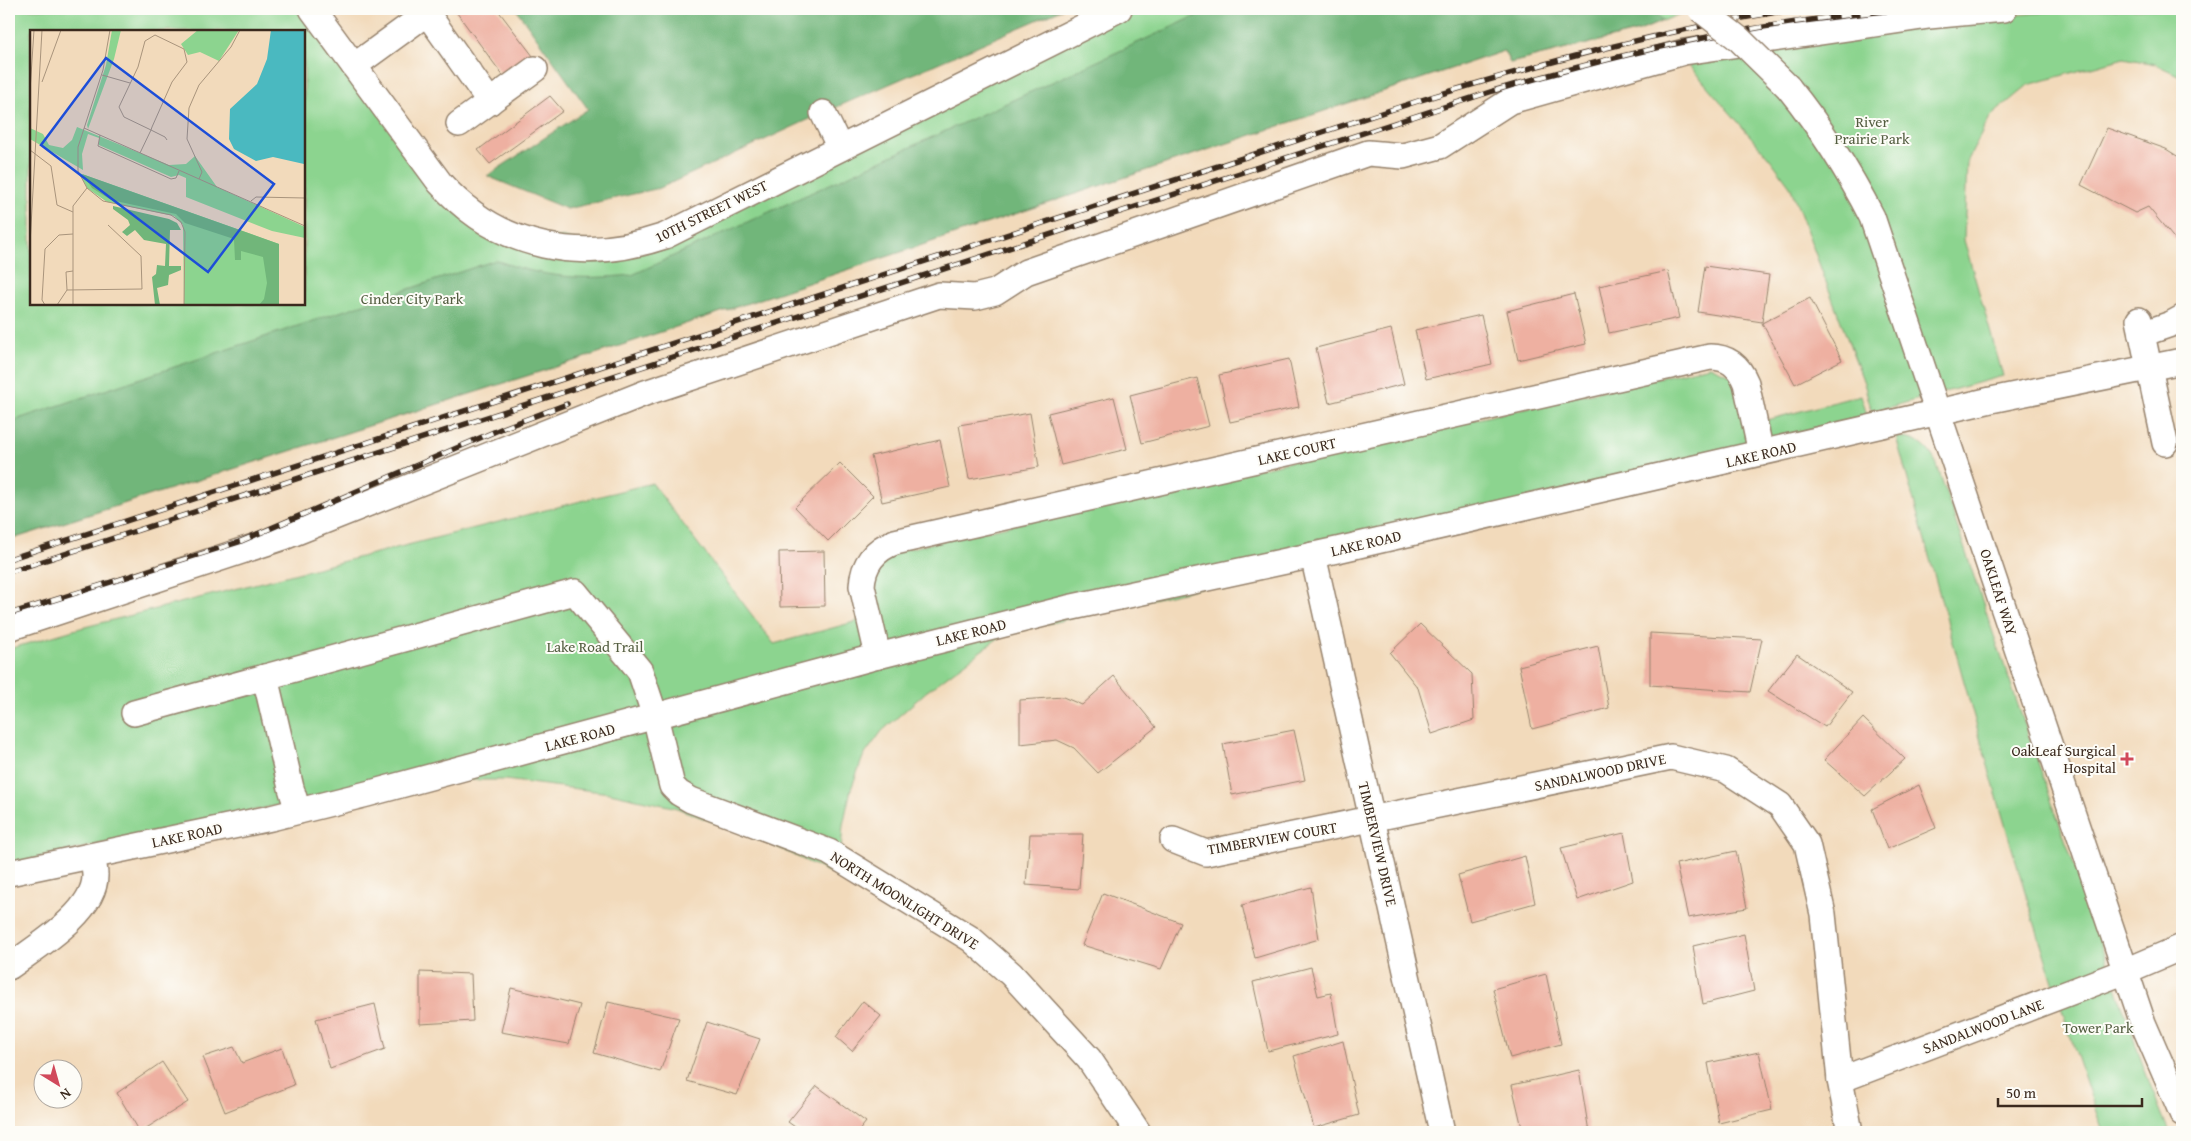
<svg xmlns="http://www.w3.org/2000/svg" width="2191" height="1141" viewBox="0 0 2191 1141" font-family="'Gentium Book Plus',serif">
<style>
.green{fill:#8cd48f;stroke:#647f56;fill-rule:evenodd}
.forest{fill:#71b67a;stroke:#56704c}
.building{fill:#eeb0a1}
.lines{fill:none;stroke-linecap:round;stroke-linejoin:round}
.minor-casing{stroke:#96826c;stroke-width:28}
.minor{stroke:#fff;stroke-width:25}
.rail-casing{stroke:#3b2a1e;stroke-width:5.5}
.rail{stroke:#fdfcf7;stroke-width:4;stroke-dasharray:11;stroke-linecap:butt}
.minor-bridge-casing{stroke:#96826c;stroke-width:28;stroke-linecap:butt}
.minor-bridge{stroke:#fff;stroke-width:25}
.poi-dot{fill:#d1495b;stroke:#fdfcf7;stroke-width:2}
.labels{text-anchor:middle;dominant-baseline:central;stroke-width:4;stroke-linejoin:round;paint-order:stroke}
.park-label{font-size:15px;fill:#535d40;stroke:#fdfcf7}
.street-label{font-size:15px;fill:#3b2a1e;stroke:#fdfcf7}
.poi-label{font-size:15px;fill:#3b2a1e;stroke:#fdfcf7;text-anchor:end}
.inset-road{fill:none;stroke:#a9947c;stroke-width:1}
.view{fill:#1d4ed8;fill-opacity:0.15;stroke:#1d4ed8;stroke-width:2.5}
.inset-edge{fill:none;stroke:#3b2a1e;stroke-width:2.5}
</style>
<rect width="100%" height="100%" fill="#fdfcf7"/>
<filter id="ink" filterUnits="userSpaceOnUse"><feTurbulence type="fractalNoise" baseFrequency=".02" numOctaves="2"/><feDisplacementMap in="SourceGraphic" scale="10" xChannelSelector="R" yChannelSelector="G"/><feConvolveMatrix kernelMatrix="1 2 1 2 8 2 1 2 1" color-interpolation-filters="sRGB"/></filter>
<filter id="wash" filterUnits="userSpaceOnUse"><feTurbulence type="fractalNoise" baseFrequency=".0096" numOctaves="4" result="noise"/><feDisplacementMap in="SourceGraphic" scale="20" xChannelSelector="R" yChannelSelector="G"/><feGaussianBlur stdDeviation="1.12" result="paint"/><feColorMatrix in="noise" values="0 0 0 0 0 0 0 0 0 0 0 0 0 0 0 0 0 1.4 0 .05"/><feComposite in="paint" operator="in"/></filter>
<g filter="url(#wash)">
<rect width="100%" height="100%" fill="#f2dabb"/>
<g class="green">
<path d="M9 9H312L440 183 500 229 629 247 1119 9H1692L1639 31 1510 63 1504 51 577 360 9 540ZM31 31H304V304H31Z"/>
<polygon points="2081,9 2182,9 2182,77 2155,64 2124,58 2028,85 1990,117 1967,162 1964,240 2003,376 1872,412 1864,383 1790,186 1770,159 1682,57 1887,27"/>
<polygon points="1710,366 1732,376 1745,426 1861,395 1871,429 1030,628 997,639 926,692 882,731 863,757 851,789 843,825 839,877 775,846 677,808 610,793 505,780 465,780 365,786 9,864 9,649 77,629 652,483 774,644 858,621 879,565 894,552"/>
<path d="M1896 437C1917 439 1928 445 1937 465 1986 616 2039 766 2092 915 2117 988 2139 1061 2169 1132H2103C2023 904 1961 670 1896 437Z"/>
</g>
<g class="forest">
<polygon points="516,9 1062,9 823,113 660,188 567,209 487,176 588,109"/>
<path d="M1211 9H1652L1663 21 1639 31 1510 63 1504 51 577 360 9 540V422L496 260C543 278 582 280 632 275Z"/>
</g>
<g id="blocks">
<g class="building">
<polygon points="454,9 497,9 533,56 504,77"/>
<polygon points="550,96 563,111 490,164 478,150"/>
<polygon points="2107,128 2166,149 2182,159 2182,248 2148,207 2135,213 2081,185"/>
<polygon points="1705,266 1769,275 1762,322 1698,312"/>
<polygon points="1668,271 1679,318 1609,333 1599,286"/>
<polygon points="1574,294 1586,344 1518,360 1507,311"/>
<polygon points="1810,298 1842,360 1795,384 1762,323"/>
<polygon points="1481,315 1492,364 1426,379 1415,330"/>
<polygon points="1391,329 1404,384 1329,403 1316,348"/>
<polygon points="1289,359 1299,407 1230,422 1219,375"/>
<polygon points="1197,378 1209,426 1142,443 1130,395"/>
<polygon points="1114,397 1127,449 1061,465 1048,413"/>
<polygon points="1030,413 1039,467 969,479 959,425"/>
<polygon points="940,440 950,487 882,502 871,456"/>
<polygon points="840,463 873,496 828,541 795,507"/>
<polygon points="824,551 825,606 780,607 779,552"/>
<polygon points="1420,624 1472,674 1474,720 1432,734 1418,688 1390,653"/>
<polygon points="1650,633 1762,639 1750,692 1650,685"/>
<polygon points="1598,646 1609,708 1532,729 1519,666"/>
<polygon points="1797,654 1852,692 1825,727 1768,691"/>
<polygon points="1114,676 1156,727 1098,773 1074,748 1057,740 1020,744 1020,700 1063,697 1082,705"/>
<polygon points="1863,718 1905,759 1865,796 1824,760"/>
<polygon points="1294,730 1305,780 1232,795 1223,744"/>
<polygon points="1919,785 1936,828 1887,849 1872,809"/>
<polygon points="1624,833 1633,881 1577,900 1561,848"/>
<polygon points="1030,834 1083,834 1079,889 1026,885"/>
<polygon points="1736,851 1747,908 1688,918 1676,864"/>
<polygon points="1525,856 1535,903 1470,921 1458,875"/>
<polygon points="1311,887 1319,939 1255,958 1242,905"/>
<polygon points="1103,893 1181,923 1161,969 1082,945"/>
<polygon points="1744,934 1754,991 1703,1004 1693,946"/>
<polygon points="1311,967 1318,996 1331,993 1338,1034 1268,1051 1253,982"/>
<polygon points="420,972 471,974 473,1021 420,1024"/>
<polygon points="1546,974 1561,1044 1510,1058 1493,989"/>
<polygon points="511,988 580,1005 569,1044 501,1032"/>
<polygon points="863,1001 881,1016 852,1051 836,1037"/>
<polygon points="608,1002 679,1018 660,1072 594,1053"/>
<polygon points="375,1004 385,1049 330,1069 316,1019"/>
<polygon points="707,1022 760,1039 737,1095 687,1081"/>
<polygon points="1343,1041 1359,1115 1314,1128 1294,1056"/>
<polygon points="234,1047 242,1063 282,1048 294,1085 225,1112 203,1057"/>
<polygon points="1759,1052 1772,1110 1719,1123 1708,1063"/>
<polygon points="162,1062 188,1102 140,1132 117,1093"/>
<polygon points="1579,1070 1589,1132 1523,1132 1512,1085"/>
<polygon points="817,1086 866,1122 858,1132 802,1132 788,1122"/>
</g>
</g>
</g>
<g filter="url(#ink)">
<use href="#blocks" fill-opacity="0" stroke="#96826c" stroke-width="1"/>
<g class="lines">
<g class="minor-casing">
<g id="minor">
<path d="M312 9 440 183C500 250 582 264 665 236L1119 9"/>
<polyline points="424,9 490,102"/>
<polyline points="354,66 427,13"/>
<path d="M1788 87C1821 128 1848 170 1872 217L2143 1023 2182 1113"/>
<polyline points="823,113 840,148"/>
<polyline points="459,124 535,69"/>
<polyline points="2139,320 2165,443"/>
<polyline points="2142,334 2171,324 2182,318"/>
<polyline points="1313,555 1442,1132"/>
<polyline points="9,628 284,537 645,393 939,295 975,297 995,292 1026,272 1368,153 1403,156 1440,146 1510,101 1684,52 1929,16 2004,9"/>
<path d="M878 656 862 586C863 564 875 549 895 542L1710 357C1729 357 1739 366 1746 383L1761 453"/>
<polyline points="265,677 291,788 298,811"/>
<polyline points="134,713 575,592 640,671 655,716 672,786 679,793 691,800 829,852 971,939 1011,974 1089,1059 1138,1132"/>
<polyline points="1173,840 1206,853 1671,757 1726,770 1780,805 1807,844 1823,914 1840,1080 1850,1132"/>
<polyline points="9,873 271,818 367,794 878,656 1068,608 1337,550 1991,400 2182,361"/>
<path d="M9 967C36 947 96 912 95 875 95 868 93 862 92 856"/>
<polyline points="1840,1080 2126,971 2182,947"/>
</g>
</g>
<use href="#minor" class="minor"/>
<g class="rail-casing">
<g id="rail">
<path d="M9 559 1418 101C1542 63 1667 29 1796 9"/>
<path d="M9 572 1493 91C1574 67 1656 46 1740 31 1793 21 1848 15 1902 9"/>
<polyline points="9,614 239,542 503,428 567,404"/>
</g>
</g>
<use href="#rail" class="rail"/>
<g class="minor-bridge-casing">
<polyline id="minor-bridge" points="1700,9 1739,39 1788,87"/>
</g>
<use href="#minor-bridge" class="minor-bridge"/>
</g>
</g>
<path class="poi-dot" d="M2124.5 751.5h5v5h5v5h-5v5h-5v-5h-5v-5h5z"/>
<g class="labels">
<g class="park-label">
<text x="1872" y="121">River<tspan x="1872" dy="17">Prairie Park</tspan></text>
<text x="412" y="298">Cinder City Park</text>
<text x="595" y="646">Lake Road Trail</text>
<text x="2098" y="1027">Tower Park</text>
</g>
<g class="street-label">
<text transform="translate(711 211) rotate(-26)">10TH STREET WEST</text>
<text transform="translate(1297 451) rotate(-13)">LAKE COURT</text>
<text transform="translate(1761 454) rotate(-13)">LAKE ROAD</text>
<text transform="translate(1366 543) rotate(-13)">LAKE ROAD</text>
<text transform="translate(1999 592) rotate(72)">OAKLEAF WAY</text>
<text transform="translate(971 632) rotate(-14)">LAKE ROAD</text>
<text transform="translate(580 737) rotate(-15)">LAKE ROAD</text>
<text transform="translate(1600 772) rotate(-12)">SANDALWOOD DRIVE</text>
<text transform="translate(187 835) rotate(-12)">LAKE ROAD</text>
<text transform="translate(1272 838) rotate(-10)">TIMBERVIEW COURT</text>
<text transform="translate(1378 844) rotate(77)">TIMBERVIEW DRIVE</text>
<text transform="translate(905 900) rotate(32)">NORTH MOONLIGHT DRIVE</text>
<text transform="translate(1983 1026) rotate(-21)">SANDALWOOD LANE</text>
</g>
<g class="poi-label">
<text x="2116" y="750">OakLeaf Surgical<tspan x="2116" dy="17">Hospital</tspan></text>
</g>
</g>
<g transform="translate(30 30)">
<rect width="275" height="275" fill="#f2dabb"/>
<path d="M82 0H91L84 29 58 99 57 95 76 35ZM168 0H209L189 31 170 22 158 25 151 14ZM47 97 139 135 156 134 165 126 187 157 275 197V208L242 201 156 167V148L149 145 141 147 69 115V108L58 104 52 124 53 140 0 109V98L13 104 19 115 33 118 42 110ZM49 143 249 214V275H154L153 195 144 186 77 172 57 158Z" fill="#8cd48f"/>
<path d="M52 144 249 214V275H229L234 269 237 253 233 227 211 221V230H205L204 209 155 193 146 184 81 170 62 158ZM83 176 139 189 147 193 151 200H140L139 236H151V240L139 245 138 255 127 258 130 275H125L122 247 126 244 127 235 135 236 136 214 114 210 105 200 97 206 92 202 100 195 98 190 83 179Z" fill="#71b67a"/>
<path d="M241 0H275L274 134 243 127 226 131 204 119 199 109 200 79 227 54 237 29Z" fill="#4ab9c0"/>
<path class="inset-road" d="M80 0 73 40 48 117V141L57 158 73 171 141 185 151 192 155 202 154 275M72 45 100 53M12 52 31 0M0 61 4 0M54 98 275 196M70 105 68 116 141 149 146 148 149 141M0 120 21 136 27 175 43 182M110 123 121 100 122 97 142 52 157 32 154 19 125 5 115 11 108 37 89 77 94 87 121 100 135 107 137 110M169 149 172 142 157 109 159 78 169 55 201 17 210 0M221 171 226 167 275 168M0 214 12 0M37 260 36 242 43 241M15 275 12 270 15 219 29 205 43 204M27 275 37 260 112 259 111 226 78 195M43 275V176L57 158"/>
<path class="view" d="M76 28 244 154 178 242 11 115Z"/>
<rect width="275" height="275" class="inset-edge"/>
</g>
<rect width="2191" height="1141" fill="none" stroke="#fdfcf7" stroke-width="30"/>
<g transform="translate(58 1084) rotate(143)"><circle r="24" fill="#fdfcf7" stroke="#afa8a0"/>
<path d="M0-4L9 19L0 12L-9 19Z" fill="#d1495b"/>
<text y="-8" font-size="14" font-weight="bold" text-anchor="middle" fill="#3b2a1e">N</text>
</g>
<path d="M1998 1098v8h144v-8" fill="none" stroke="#3b2a1e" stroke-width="2.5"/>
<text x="2006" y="1098" font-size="15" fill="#3b2a1e" stroke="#fdfcf7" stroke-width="4" paint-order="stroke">50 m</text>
</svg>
